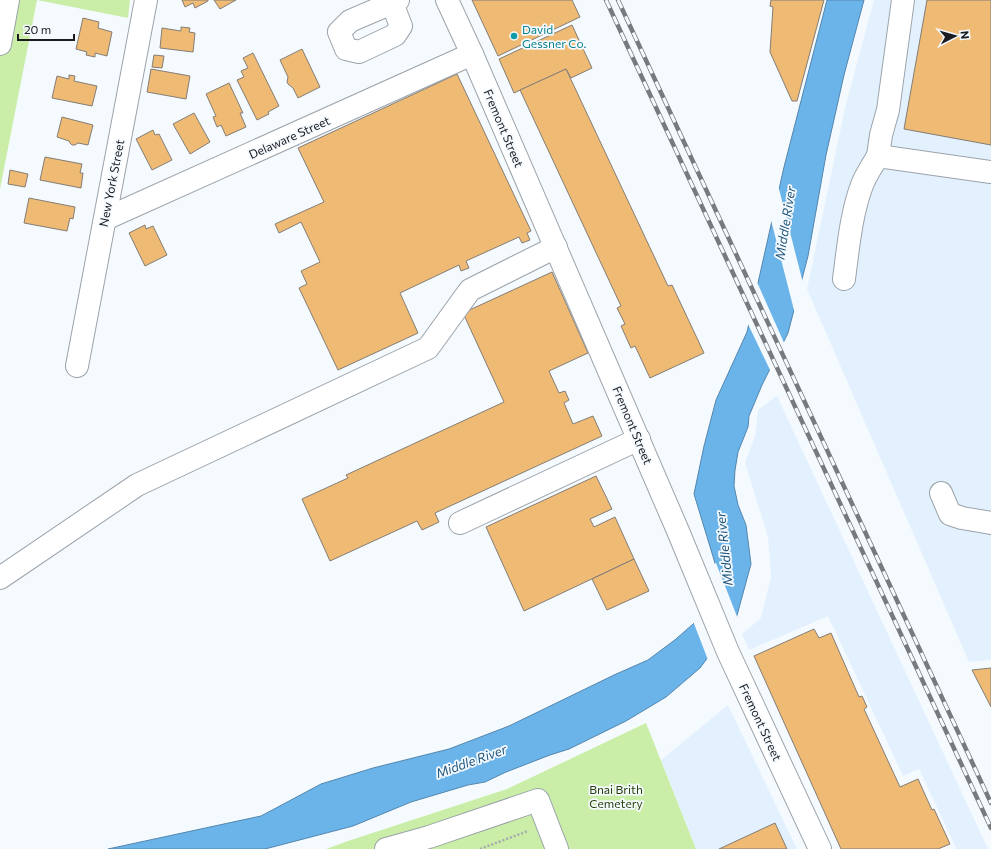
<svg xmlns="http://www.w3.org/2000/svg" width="991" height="849" viewBox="0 0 991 849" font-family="Commissioner,sans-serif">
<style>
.built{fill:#e3f1fe}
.green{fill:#caeea7}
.water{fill:#6bb4ea;stroke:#5386ad}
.pier{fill:#f5faff}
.building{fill:#efba74;stroke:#837d76}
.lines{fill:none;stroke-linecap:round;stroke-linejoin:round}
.minor-casing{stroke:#9ba3aa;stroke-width:24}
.path{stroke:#a6aaae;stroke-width:2.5;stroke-dasharray:2 2;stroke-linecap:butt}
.minor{stroke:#fff;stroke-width:22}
.rail-casing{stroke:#777b7e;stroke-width:4.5}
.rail{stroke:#f5faff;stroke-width:3;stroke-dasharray:9;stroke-linecap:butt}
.culture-dot{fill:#0f9aa8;stroke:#f5faff;stroke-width:1.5}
.labels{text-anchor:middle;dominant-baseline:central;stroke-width:3.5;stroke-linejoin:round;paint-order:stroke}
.culture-label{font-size:12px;fill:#0d838f;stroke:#f5faff;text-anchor:start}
.street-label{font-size:12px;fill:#1a1c1f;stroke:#f5faff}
.park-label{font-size:12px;fill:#283f0a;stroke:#f5faff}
.water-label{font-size:13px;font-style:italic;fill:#21567a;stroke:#f5faff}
</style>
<rect width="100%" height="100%" fill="#f5faff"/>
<g class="built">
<polygon points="874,0 991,0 991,660 969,662 807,289 845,108"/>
<polygon points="777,396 988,849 954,849 956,848 919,769 903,776 828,616 749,650 742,634 761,618 771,577 768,537 745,463 755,436 758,410"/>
<polygon points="728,705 797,849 696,849 661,760"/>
</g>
<g class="green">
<polygon points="0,0 130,0 128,18 37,0 0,189"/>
<polygon points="646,723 696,849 326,849 348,841 507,789"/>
</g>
<polygon class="water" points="827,0 864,0 844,75 826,155 808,256 788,333 762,385 749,416 748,427 738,452 735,470 734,486 738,505 746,525 751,564 736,619 700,668 666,697 626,721 569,749 550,755 506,772 485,782 468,785 411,802 353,826 265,849 108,849 261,816 321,784 373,768 449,749 509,726 614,675 648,660 676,639 701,617 715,563 694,494 704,446 716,400 747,332 784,167"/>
<g class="pier">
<polygon points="778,185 803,283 795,314 771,220"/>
<polygon points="757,282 785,345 771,372 747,322"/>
<polygon points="716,563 738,619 708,660 693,621 699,616 706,600 713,564"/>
</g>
<g class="building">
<polygon points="182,0 208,0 208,1 195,8 193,3 185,7"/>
<polygon points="214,0 236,0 220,9"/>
<polygon points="472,0 572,0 580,17 498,56"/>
<polygon points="771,0 824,0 797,101 792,101 770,52 773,7 770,6"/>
<polygon points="927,0 991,0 991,145 904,129"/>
<polygon points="83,18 99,22 98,28 112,32 107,56 95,53 95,57 86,55 87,52 76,49"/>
<polygon points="572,25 592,68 571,78 566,69 514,93 499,59"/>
<polygon points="181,27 190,28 189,32 195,33 193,52 160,48 162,28 181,31"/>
<polygon points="302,49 320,87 298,98 293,88 288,84 287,82 288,77 280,60"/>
<polygon points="253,53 279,106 268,112 269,114 257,120 237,80 244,77 241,71 248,68 243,58"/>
<polygon points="154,55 164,56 162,68 152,67"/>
<polygon points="151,69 190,76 186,99 147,92"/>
<polygon points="566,69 668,286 672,285 704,353 650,378 635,346 631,348 621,326 625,324 617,308 621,306 520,90"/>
<polygon points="457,74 531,231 527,233 530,240 522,243 519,237 466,261 469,268 461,271 459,265 400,293 418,333 338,370 299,288 307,284 301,271 320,262 301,222 279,233 275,224 324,202 298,148"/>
<polygon points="69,75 75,76 74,81 97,86 92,106 52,98 57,76 69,79"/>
<polygon points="229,83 243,113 240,113 246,127 226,136 221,125 217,127 213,117 216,116 206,94"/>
<polygon points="194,113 210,142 190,154 173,124"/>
<polygon points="62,117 93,125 88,145 78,143 75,145 72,145 70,143 69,141 57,137"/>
<polygon points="153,130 155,135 159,134 172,160 152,170 136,139"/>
<polygon points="45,157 82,164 80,173 83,173 81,188 40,180"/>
<polygon points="10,170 28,174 25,187 8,184"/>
<polygon points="29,198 75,207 73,219 70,218 67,231 24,223"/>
<polygon points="145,225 146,229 153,226 167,255 145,266 129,233"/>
<polygon points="552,272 588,353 549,371 559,393 565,391 569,400 564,403 573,424 593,416 602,436 435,513 439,522 422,530 417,521 330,561 302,499 348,478 346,475 504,402 463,313"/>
<polygon points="596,476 612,509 590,519 594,527 615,517 634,559 524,611 486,527"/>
<polygon points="634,559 649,591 607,610 592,579"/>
<polygon points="814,629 819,638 831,633 859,697 862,696 867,707 864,709 900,787 918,779 932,810 934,809 950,844 938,849 841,849 754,656"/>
<polygon points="991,668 991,707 972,670"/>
<polygon points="775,823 787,849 719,849"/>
</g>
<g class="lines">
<g class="minor-casing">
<g id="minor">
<polyline points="447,0 472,54 678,531 728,652 820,849"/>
<polyline points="392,3 401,26 395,35 359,52 346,49 339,32 350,21 392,3 398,0"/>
<polyline points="0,44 8,0"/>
<polyline points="878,156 881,135 888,110 903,0"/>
<polyline points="105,219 472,54"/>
<path d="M844 279C848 249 851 214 862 185 866 175 872 166 878 156L991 172"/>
<polyline points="77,366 146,0"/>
<polyline points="941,493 950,514 962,518 991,523"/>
<polyline points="460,523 639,439"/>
<polyline points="0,578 137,485 428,348 470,290 556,247"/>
<polyline points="386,849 429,837 538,800 557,849"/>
</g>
</g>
<polyline class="path" points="480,849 528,831"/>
<use href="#minor" class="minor"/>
<g class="rail-casing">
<g id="rail">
<polyline points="606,0 991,828"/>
<polyline points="618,0 991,803"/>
</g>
</g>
<use href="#rail" class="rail"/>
</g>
<circle class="culture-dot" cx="514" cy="36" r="4"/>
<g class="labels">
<g class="culture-label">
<text x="522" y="29">David<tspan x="522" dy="14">Gessner Co.</tspan></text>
</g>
<g class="street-label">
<text transform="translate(504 128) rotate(67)">Fremont Street</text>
<text transform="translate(289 137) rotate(-24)">Delaware Street</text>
<text transform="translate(111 183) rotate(-79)">New York Street</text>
<text transform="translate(633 425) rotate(67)">Fremont Street</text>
<text transform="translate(761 722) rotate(65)">Fremont Street</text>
</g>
<g class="park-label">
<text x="616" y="789">Bnai Brith<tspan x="616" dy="14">Cemetery</tspan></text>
</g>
<g class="water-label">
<text transform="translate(785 223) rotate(-81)">Middle River</text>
<text transform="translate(724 549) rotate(-96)">Middle River</text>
<text transform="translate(471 761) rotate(-20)">Middle River</text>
</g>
</g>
<g transform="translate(955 36) rotate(84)" stroke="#f5faff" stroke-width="3" paint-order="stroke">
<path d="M0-3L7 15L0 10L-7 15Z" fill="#1a1c1f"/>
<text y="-6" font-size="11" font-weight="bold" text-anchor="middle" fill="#1a1c1f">N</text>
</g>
<path d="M18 34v6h56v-6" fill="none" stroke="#1a1c1f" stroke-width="2"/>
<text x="24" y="34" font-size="12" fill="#1a1c1f" stroke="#f5faff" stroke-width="3" paint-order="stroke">20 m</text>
</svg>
